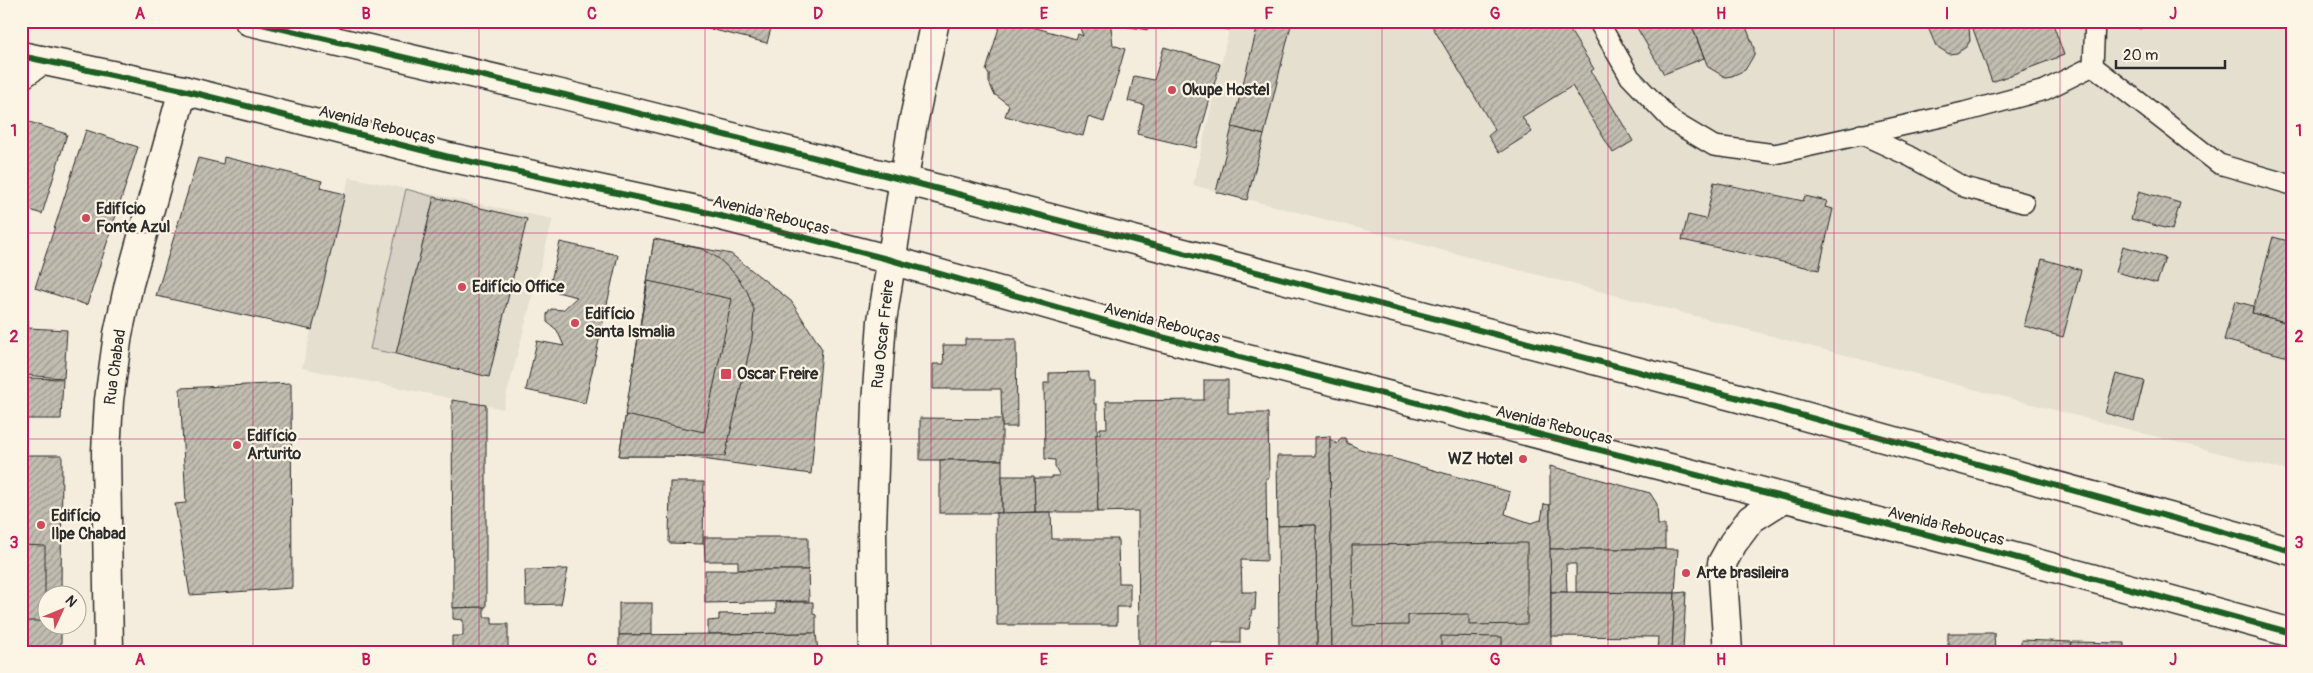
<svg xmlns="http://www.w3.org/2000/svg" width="2313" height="673" viewBox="0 0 2313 673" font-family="Pangolin,sans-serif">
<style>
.built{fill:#e5dfd0}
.garden{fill:#d6d1c4;stroke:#807e78}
.building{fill:url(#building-hatch);stroke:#2b2b2b}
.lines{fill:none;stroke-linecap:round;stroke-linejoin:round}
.service-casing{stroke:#2b2b2b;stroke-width:22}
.minor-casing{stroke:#2b2b2b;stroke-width:31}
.tertiary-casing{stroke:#2b2b2b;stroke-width:31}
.primary-casing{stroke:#2b2b2b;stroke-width:31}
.service{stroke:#fcf5e5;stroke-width:19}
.minor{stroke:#fcf5e5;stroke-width:28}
.tertiary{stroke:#fcf5e5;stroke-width:28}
.primary{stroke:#fcf5e5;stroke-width:28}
.cycleway-casing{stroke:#fcf5e5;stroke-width:9}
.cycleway{stroke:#1b5e20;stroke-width:6}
.grid{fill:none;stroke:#c2185b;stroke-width:1;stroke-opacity:0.55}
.poi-dot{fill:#d1495b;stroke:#fcf5e5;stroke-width:2}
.labels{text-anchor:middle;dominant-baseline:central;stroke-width:4.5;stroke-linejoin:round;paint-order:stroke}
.poi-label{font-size:16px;font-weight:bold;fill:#2b2b2b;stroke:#fcf5e5;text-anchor:start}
.street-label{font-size:16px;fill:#2b2b2b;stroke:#fcf5e5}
.neatline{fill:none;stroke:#c2185b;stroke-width:2}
.grid-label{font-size:16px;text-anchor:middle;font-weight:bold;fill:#c2185b}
</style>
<defs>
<pattern id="building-hatch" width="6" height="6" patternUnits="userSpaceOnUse" patternTransform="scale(1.25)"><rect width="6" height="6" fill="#c2bdb1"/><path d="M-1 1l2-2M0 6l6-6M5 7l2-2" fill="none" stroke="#9e9a90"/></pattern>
</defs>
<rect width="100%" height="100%" fill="#f4edde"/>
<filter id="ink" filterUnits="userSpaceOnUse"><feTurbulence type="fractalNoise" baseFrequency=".02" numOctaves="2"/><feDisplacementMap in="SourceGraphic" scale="10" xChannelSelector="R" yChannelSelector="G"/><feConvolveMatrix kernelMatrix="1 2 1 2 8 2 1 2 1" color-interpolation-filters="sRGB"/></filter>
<g filter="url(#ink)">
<g class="built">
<polygon points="1231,21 2292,21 2292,472 1193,185"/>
<polygon points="349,177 553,219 503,409 302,368"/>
</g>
<polygon class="garden" points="406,189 434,197 396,354 370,349"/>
<g class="building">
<polygon points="678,21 773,21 767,43"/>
<polygon points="1001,21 1011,21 1076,39 1078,34 1083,36 1080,28 1086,21 1109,25 1111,27 1113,45 1125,49 1104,122 1088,117 1083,136 1005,116 1009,105 994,94 989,82 989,73 986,71"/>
<polygon points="1112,21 1151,21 1148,30 1111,24"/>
<polygon points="1151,21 1175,21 1173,29 1150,24"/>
<polygon points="1210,21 1231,21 1229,30 1209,25"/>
<polygon points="1259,21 1292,21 1264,135 1232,127"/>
<polygon points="1429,21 1564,21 1594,69 1591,71 1633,141 1613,153 1572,86 1522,117 1532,132 1499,153 1488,136 1495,130"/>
<polygon points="1633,21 1690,21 1704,58 1664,74"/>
<polygon points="1690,21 1744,21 1754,48 1754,55 1745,70 1732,76 1725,77 1708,67"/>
<polygon points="1920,21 2052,21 2064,55 1992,82 1972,26 1969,27 1970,41 1966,47 1957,53 1949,54 1936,46 1927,25 1922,27"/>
<polygon points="2137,21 2161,21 2139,29"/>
<polygon points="2292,46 2292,62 2286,48"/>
<polygon points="1164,47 1220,64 1196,148 1137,134 1144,105 1128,101 1134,76 1154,80"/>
<polygon points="23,120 67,134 42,214 21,207 21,121"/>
<polygon points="1232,127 1264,135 1247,200 1216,192"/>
<polygon points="86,130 138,147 87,305 35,288"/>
<polygon points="224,157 322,181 320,188 345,194 312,330 156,296 198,158 223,164"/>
<polygon points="1714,182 1803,201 1805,196 1827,201 1825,207 1833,209 1819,270 1682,240 1688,215 1706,219"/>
<polygon points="2139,191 2180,203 2172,230 2131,219"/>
<polygon points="434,197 527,219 489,377 396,354"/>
<polygon points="2273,237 2292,242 2292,324 2252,313"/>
<polygon points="654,239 731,254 791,301 822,349 811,474 680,456 619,456"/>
<polygon points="654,239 702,249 718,258 734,273 747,291 754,310 752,339 725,456 619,456"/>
<polygon points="560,242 618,255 585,403 526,390 537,341 564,346 557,330 547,322 547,314 551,309 563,310 577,297 549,290"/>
<polygon points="2123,246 2165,258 2157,283 2116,272"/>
<polygon points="2042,259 2081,270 2063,337 2024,326"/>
<polygon points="648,281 732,299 704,432 625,415"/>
<polygon points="2235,301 2253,306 2252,313 2292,324 2292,358 2224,340"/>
<polygon points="21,319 28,319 28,328 67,330 64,378 21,375"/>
<polygon points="965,339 1016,339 1017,427 1002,427 1001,389 933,389 933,364 944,364 943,345 965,345"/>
<polygon points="1089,372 1089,381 1094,381 1094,404 1097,404 1098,512 1035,512 1034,478 1052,478 1052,476 1059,476 1059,474 1055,467 1055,460 1045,459 1044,383 1049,383 1049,373"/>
<polygon points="2116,374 2144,381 2134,421 2105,413"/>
<polygon points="21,378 63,379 61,419 21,419"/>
<polygon points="1204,380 1228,380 1228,413 1268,413 1269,478 1266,478 1267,561 1241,560 1242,592 1256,592 1255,610 1252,610 1249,629 1240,629 1240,643 1212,643 1212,650 1139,652 1138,511 1098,512 1096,434 1100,434 1100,428 1107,428 1106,401 1204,400"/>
<polygon points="291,383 292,588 190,595 175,504 186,503 180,388"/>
<polygon points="452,400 486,405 486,607 453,608"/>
<polygon points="920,418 1002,419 1002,460 920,460"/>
<polygon points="1330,436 1332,652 1317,652 1316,525 1278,526 1277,456 1315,456 1315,437"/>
<polygon points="1341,438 1345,438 1347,443 1360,449 1510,492 1505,514 1531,523 1541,520 1544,504 1550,505 1551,652 1332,652 1330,439 1337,444"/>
<polygon points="21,455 62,455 61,596 48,596 48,626 61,626 61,652 21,652"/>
<rect x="940" y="460" width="62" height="53"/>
<polygon points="1550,466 1650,493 1657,504 1658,525 1665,525 1665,549 1550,549"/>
<polygon points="1002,476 1034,476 1035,512 1002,513"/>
<polygon points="670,482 704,482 703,544 669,543"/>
<polygon points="1051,512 1052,539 1118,539 1119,583 1130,583 1130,607 1117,607 1117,625 997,625 996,513"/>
<polygon points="1316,525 1317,652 1279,652 1278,526"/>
<polygon points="704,537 808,537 808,570 738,570 738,561 705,561"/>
<polygon points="1527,543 1527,624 1469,625 1469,614 1408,615 1408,625 1353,626 1352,545"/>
<polygon points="21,545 45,546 45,621 21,621"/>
<polygon points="1550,549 1678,549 1675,593 1576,592 1576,564 1566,564 1567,592 1551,592"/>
<polygon points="568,569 561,604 526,605 525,570"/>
<polygon points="705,570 808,570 809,601 705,603"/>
<polygon points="1551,592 1675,593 1672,651 1657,651 1658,637 1551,636"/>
<polygon points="1686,592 1683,651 1672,651 1675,593"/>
<polygon points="776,602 813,602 813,614 816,615 816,633 708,634 708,621 719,620 719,614 776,613"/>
<rect x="619" y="603" width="33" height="32"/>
<polygon points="484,607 484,617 492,617 492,624 508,624 508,652 452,652 452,636 463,636 463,620 453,619 453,608"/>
<polygon points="816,633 818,652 619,652 619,635"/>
<polygon points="1948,633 1994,633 1995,652 1948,652"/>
<polygon points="1441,636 1502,637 1502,652 1441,652"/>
<polygon points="2021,640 2072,642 2071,652 2017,652 2017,648 2021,649"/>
<polygon points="2072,642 2124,643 2124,648 2139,648 2139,652 2071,652"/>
</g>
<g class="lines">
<g class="service-casing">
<g id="service">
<polyline points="1598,21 1630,77 1672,121 1714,146 1775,154 1964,112 2045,90 2093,66"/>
<polyline points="2093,66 2219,164 2292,185"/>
<polyline points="2093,66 2095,21"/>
<polyline points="1861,134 1909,156 1964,187 2024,203"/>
</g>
</g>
<g class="minor-casing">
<g id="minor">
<polyline points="109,652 106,452 109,400 118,334 129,284 183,90"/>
<polyline points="1728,652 1722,563 1733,543 1751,519 1784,498"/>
</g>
</g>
<g class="tertiary-casing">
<g id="tertiary">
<polyline points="21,75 42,60"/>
<polyline points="873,652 872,528 876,404 882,321 912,128 935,21"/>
</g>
</g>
<g class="primary-casing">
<g id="primary">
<polyline points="249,21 565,95 904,180 1739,398 2292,551"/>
<polyline points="21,56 183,90 449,157 701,211 768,228 891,260 1158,336 2003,554 2292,633"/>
</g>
</g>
<use href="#service" class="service"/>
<use href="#minor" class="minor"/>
<use href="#tertiary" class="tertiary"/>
<use href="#primary" class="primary"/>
<g class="cycleway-casing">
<g id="cycleway">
<polyline points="249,21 565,95 904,180 1739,398 2292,551"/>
<polyline points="21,56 183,90 449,157 701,211 768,228 891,260 1158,336 2003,554 2292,633"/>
</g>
</g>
<use href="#cycleway" class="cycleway"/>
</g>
</g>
<path class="grid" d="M253 21V652M479 21V652M705 21V652M931 21V652M1156 21V652M1382 21V652M1608 21V652M1834 21V652M2060 21V652M21 233H2292M21 439H2292"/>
<g class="poi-dot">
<circle cx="1172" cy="90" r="5"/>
<circle cx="86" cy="218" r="5"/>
<circle cx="462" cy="287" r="5"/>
<circle cx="575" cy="323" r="5"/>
<rect x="720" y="368" width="12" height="12" rx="2.5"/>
<circle cx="237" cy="445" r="5"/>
<circle cx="1523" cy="459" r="5"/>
<circle cx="41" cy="525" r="5"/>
<circle cx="1686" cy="573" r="5"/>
</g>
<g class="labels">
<g class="poi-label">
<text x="1182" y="90">Okupe Hostel</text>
<text x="96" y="209">Edifício<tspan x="96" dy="18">Fonte Azul</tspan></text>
<text x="472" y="287">Edifício Office</text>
<text x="585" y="314">Edifício<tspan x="585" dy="18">Santa Ismalia</tspan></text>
<text x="737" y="374">Oscar Freire</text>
<text x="247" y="436">Edifício<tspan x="247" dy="18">Arturito</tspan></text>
<text x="1513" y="459" text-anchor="end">WZ Hotel</text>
<text x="51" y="516">Edifício<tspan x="51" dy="18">Ilpe Chabad</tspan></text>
<text x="1696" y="573">Arte brasileira</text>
</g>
<g class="street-label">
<text transform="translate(377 125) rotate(14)">Avenida Rebouças</text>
<text transform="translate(771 215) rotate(14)">Avenida Rebouças</text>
<text transform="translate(1162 323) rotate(15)">Avenida Rebouças</text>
<text transform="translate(883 334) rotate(-84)">Rua Oscar Freire</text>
<text transform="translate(115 367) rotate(-82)">Rua Chabad</text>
<text transform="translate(1554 425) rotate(14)">Avenida Rebouças</text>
<text transform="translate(1946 526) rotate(14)">Avenida Rebouças</text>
</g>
</g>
<rect width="2313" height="673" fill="none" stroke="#fcf5e5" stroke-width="55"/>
<g transform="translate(62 610) rotate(46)"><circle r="24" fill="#fcf5e5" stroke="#a8a49b"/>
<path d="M0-4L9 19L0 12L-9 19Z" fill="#d1495b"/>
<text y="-8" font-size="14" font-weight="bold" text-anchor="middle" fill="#2b2b2b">N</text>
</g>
<path d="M2116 60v8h109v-8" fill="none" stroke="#2b2b2b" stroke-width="2.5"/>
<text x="2123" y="60" font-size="15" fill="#2b2b2b" stroke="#fcf5e5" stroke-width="4" paint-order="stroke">20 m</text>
<rect x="28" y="28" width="2258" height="618" class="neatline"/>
<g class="grid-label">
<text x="140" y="19">A</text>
<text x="366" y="19">B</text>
<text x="592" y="19">C</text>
<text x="818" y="19">D</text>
<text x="1044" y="19">E</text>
<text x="1269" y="19">F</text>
<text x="1495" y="19">G</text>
<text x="1721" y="19">H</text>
<text x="1947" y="19">I</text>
<text x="2173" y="19">J</text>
<text x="14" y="136">1</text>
<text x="2299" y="136">1</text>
<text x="14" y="342">2</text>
<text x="2299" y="342">2</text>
<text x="14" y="548">3</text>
<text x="2299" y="548">3</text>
<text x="140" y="665">A</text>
<text x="366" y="665">B</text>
<text x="592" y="665">C</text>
<text x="818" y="665">D</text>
<text x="1044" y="665">E</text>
<text x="1269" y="665">F</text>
<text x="1495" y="665">G</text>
<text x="1721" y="665">H</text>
<text x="1947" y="665">I</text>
<text x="2173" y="665">J</text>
</g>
</svg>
